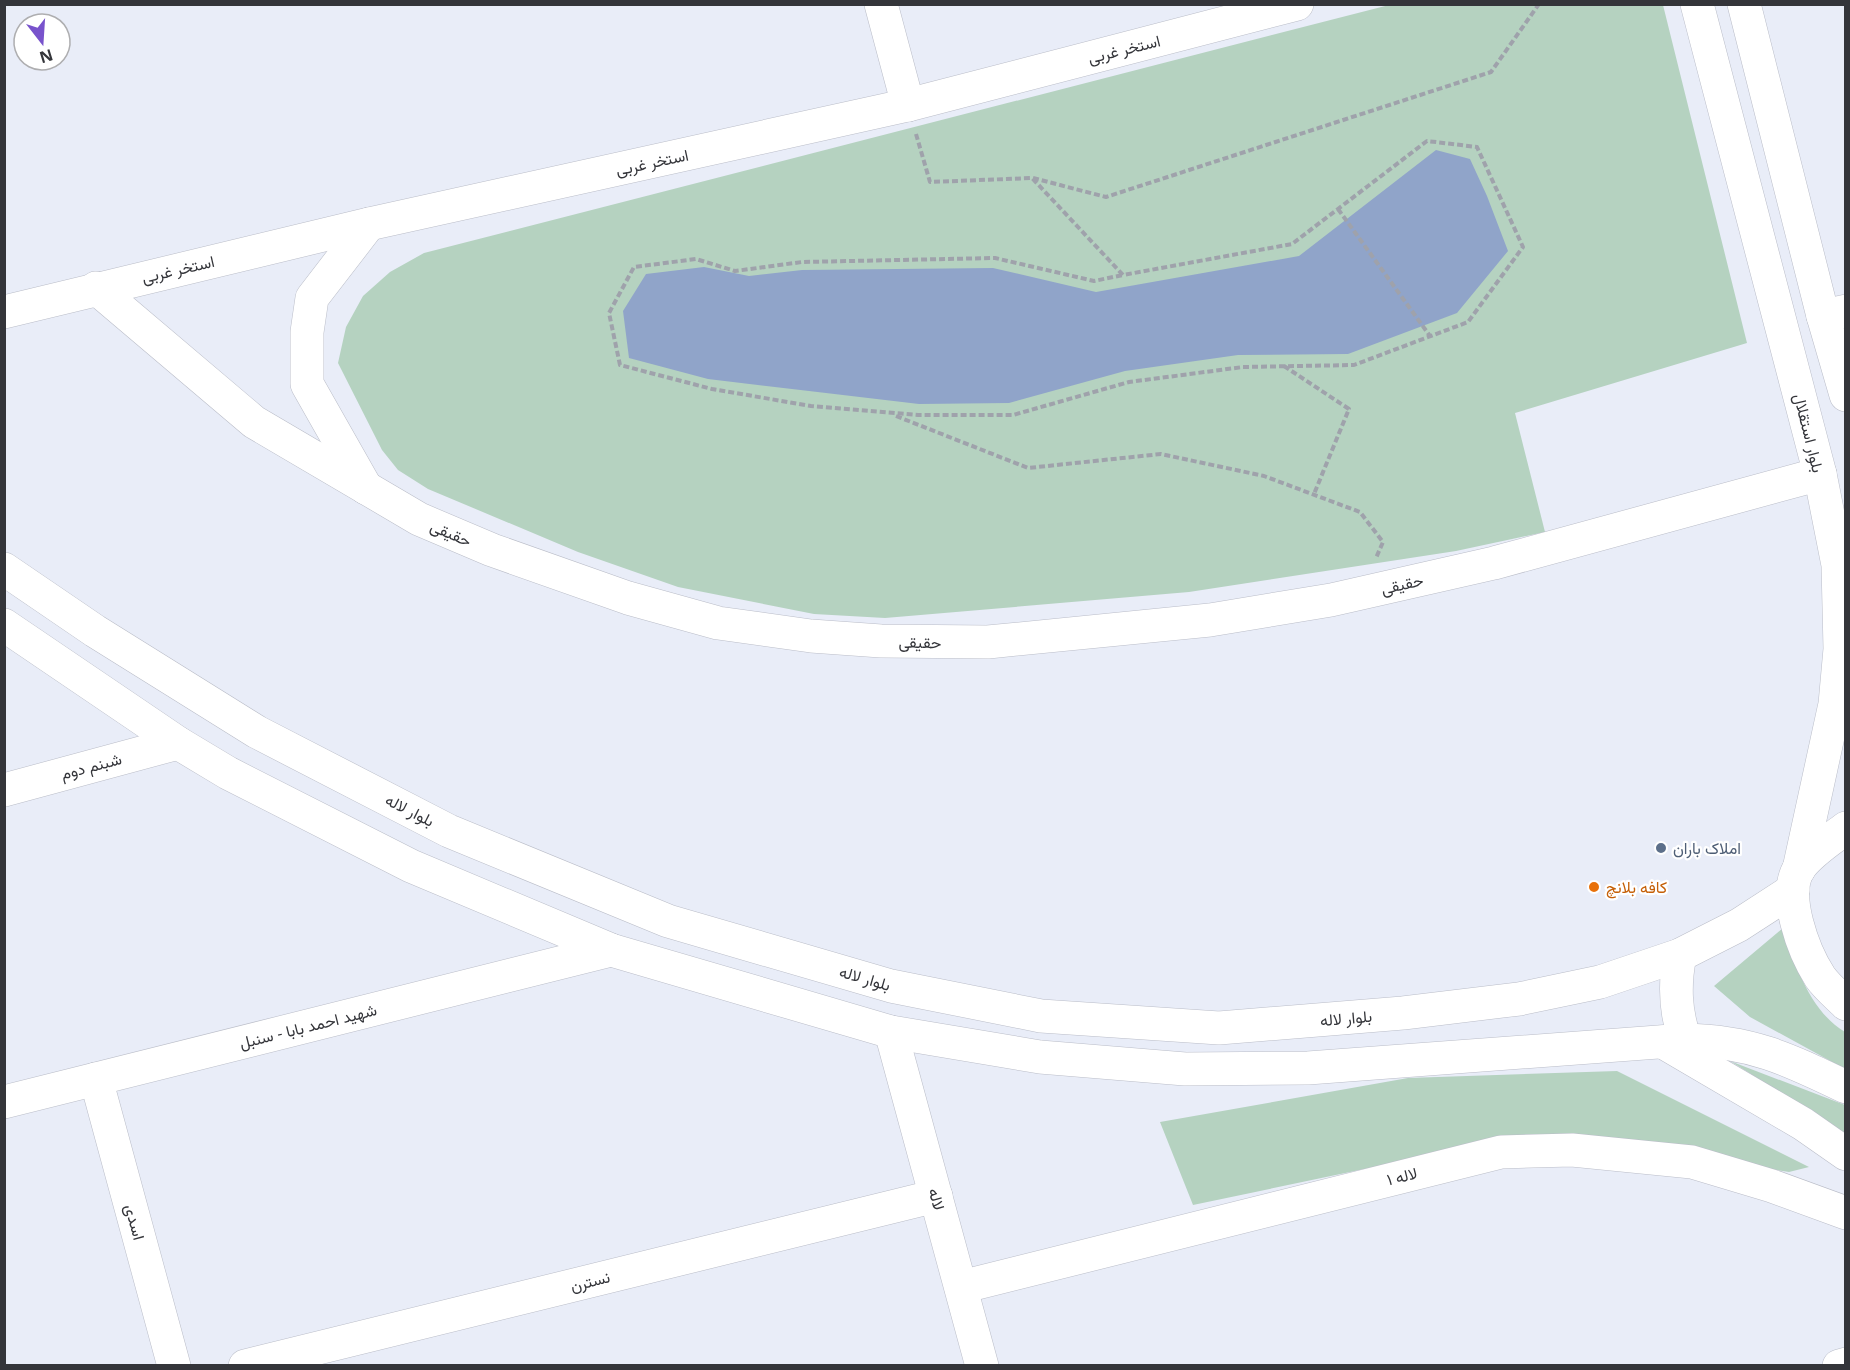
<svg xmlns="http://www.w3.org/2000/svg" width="1850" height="1370" viewBox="0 0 1850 1370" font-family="'Noto Sans',Vazirmatn,sans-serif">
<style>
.green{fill:#b5d2c0}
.water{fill:#90a4c9}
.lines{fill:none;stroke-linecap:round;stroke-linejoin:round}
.minor-casing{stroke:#babdc8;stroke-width:34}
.major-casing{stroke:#babdc8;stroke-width:34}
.path{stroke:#9fa2ab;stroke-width:4;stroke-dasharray:6 3;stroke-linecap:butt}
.minor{stroke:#fff;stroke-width:33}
.major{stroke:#fff;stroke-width:33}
.service-dot{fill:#5c6f8a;stroke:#fff;stroke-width:2}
.food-dot{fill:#e8710a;stroke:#fff;stroke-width:2}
.labels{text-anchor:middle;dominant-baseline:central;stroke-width:4.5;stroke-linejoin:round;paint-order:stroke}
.street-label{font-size:16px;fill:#34353a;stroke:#fff}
.service-label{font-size:16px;fill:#4e5e75;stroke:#fff;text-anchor:start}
.food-label{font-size:16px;fill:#c56008;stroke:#fff;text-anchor:start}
</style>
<rect width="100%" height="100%" fill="#e9edf8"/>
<g class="green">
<polygon points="1393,4 1663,5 1747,343 1515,413 1545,532 1456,551 1189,592 885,618 814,614 678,587 578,552 428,489 398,470 382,450 338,363 346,327 363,296 390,272 424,253"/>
<path d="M1783 928C1795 965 1810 1011 1845 1032V1069L1750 1017 1714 986Z"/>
<polygon points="1730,1061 1845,1105 1845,1133"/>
<polygon points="1617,1071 1809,1167 1789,1172 1586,1139 1498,1141 1193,1205 1160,1122 1408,1078"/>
</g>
<polygon class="water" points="1436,150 1470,159 1487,196 1508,251 1457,313 1348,354 1238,355 1125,371 1009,403 919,404 809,391 708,379 629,358 623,311 646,274 704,267 749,276 802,270 993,268 1096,292 1299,256"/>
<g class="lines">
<g class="minor-casing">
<g id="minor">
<polyline points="881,4 908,105"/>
<polyline points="96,288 254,422 419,519 492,550 628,598 718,623 811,636 881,641 988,642 1210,620 1331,600 1494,563 1820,474"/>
<polyline points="4,312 369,224 908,105 1297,4"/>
<polyline points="1823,316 1846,311"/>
<polyline points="366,488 307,384 307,332 312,298 369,224"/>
<polyline points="4,790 178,743"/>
<polyline points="891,1032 982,1366"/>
<polyline points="1663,1042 1803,1124 1846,1154"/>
<polyline points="96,1079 174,1366"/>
<polyline points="4,1102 611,950"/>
<polyline points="961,1287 1501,1152 1572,1150 1692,1162 1772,1186 1846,1213"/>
<polyline points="245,1366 936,1196"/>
<polyline points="1839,1366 1846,1364"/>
</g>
</g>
<g class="major-casing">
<g id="major">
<polyline points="1697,4 1820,474 1838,565 1840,649 1835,704 1799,869"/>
<polyline points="1744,4 1823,316 1846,395"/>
<polyline points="4,569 95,631 257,732 449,831 668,921 891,986 1041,1016 1219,1028 1403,1013 1519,999 1600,982 1680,955 1739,925 1793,890"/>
<path d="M4 625 178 743 228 773 411 866 611 950 891 1032 1040 1057 1185 1069 1308 1068 1685 1040C1751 1041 1788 1059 1846 1087"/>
<path d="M1846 828C1830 840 1811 852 1800 867 1781 894 1804 952 1820 977 1827 987 1837 995 1846 1004"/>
<path d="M1680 955C1674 985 1675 1011 1685 1040"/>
</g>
</g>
<g class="path">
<polyline points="916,134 930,182 1032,178 1123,275 1292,244 1427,141 1477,147 1523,247 1468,322 1354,365 1243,367 1129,382 1013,415 918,415 811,406 712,389 620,365 609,313 634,267 696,259 735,271 802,262 995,258 1094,281 1123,275"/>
<polyline points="1033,178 1106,197 1491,72 1539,4"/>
<polyline points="1338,209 1430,336"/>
<polyline points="1284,366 1349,409 1314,494"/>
<polyline points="896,416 1028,468 1161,454 1264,476 1360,512 1383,542 1376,558"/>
</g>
<use href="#minor" class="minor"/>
<use href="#major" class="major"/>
</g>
<circle class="service-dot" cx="1661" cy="848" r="6"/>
<circle class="food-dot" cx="1594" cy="887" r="6"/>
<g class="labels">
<g class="street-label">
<text transform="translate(1124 49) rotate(-14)">استخر غربی</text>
<text transform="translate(652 162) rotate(-12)">استخر غربی</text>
<text transform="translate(178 269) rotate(-13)">استخر غربی</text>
<text transform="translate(1809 433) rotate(76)">بلوار استقلال</text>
<text transform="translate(451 533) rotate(23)">حقیقی</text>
<text transform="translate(1402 584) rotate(-13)">حقیقی</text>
<text transform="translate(920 642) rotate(1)">حقیقی</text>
<text transform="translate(91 766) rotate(-15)">شبنم دوم</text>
<text transform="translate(410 810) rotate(27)">بلوار لاله</text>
<text transform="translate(865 978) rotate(16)">بلوار لاله</text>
<text transform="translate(1346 1018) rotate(-5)">بلوار لاله</text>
<text transform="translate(308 1026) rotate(-14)">شهید احمد بابا - سنبل</text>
<text transform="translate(1402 1176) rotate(-14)">لاله ۱</text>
<text transform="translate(937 1199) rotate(75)">لاله</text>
<text transform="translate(135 1222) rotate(75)">اسدی</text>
<text transform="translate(590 1281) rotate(-14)">نسترن</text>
</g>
<g class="service-label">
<text x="1673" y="848">املاک باران</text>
</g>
<g class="food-label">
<text x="1606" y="887">کافه بلانچ</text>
</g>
</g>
<rect width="1850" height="1370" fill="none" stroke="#34353a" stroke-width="12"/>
<g transform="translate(42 42) rotate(163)"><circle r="28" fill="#ffffff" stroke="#aeaeb0" stroke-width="1.5"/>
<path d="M0-4.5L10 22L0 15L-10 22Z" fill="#7853cc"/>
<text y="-9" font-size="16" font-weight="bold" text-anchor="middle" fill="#34353a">N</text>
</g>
</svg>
